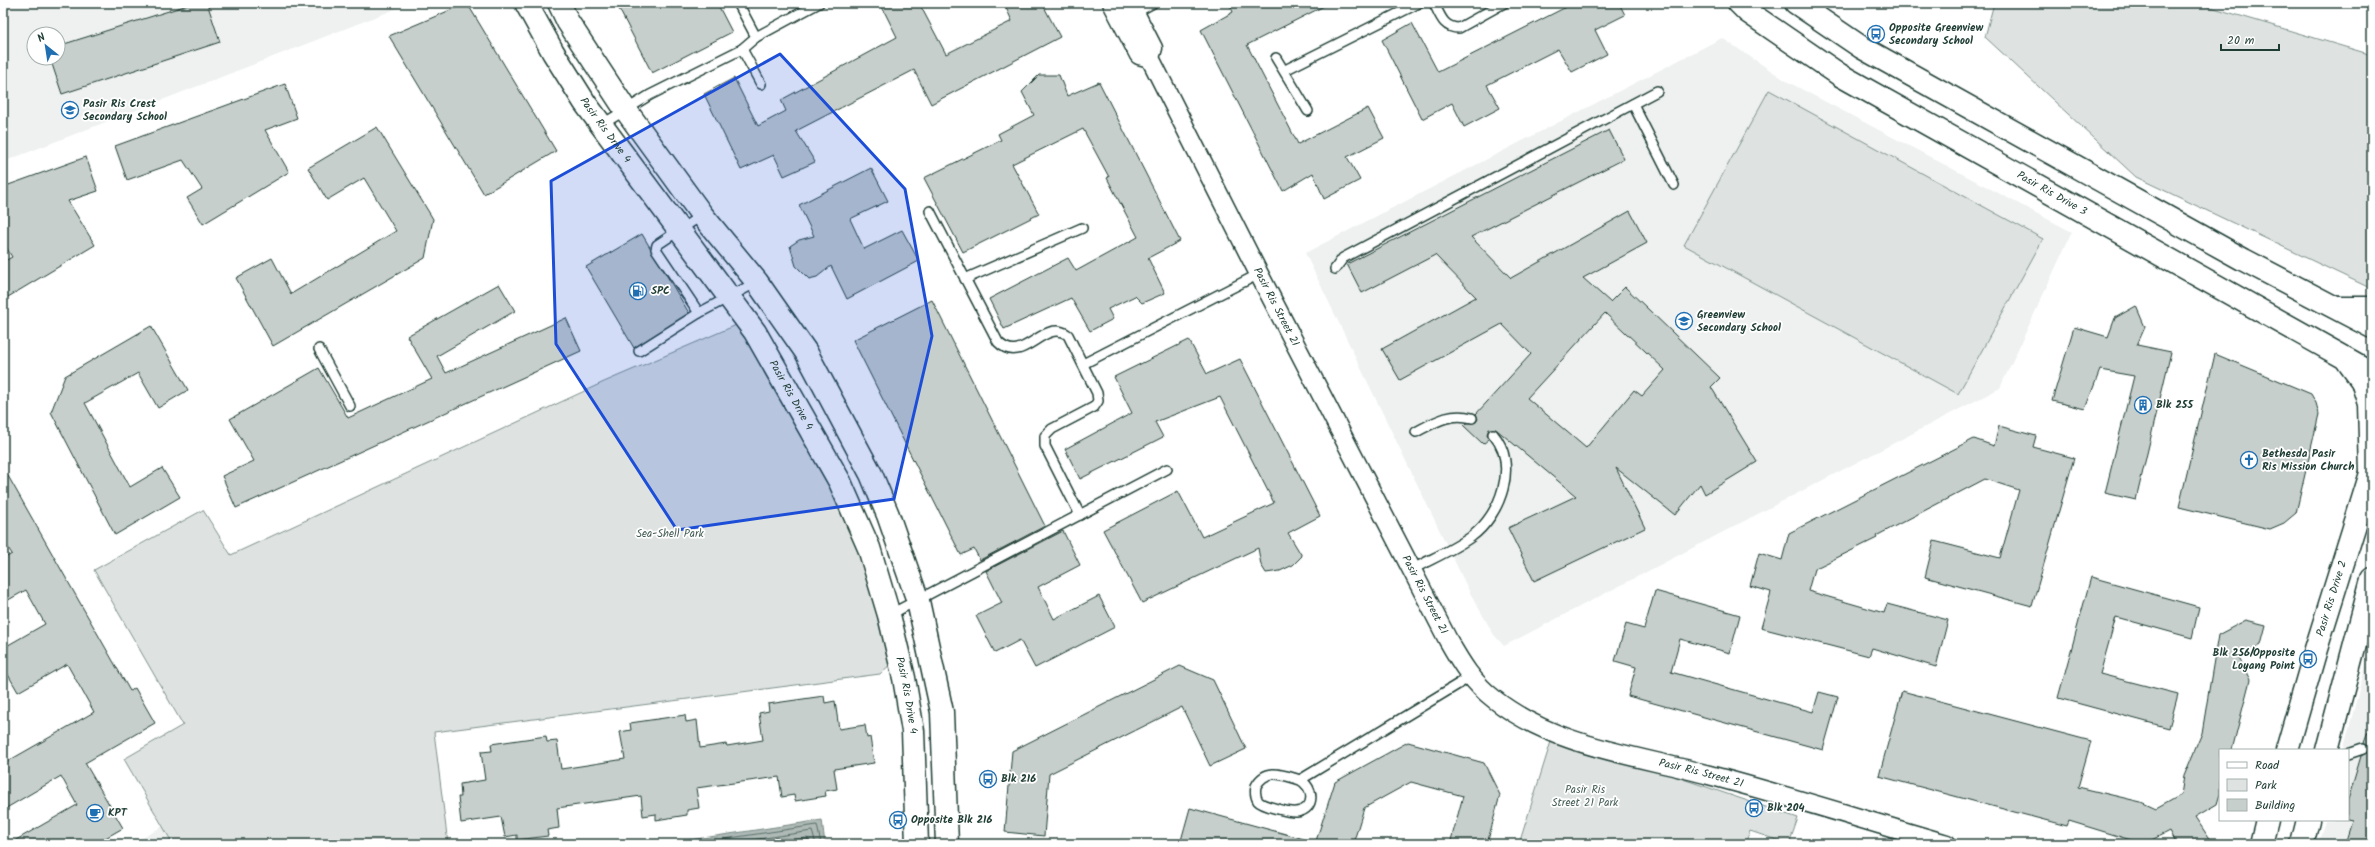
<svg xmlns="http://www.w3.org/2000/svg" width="2375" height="847" viewBox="0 0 2375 847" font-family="Kalam,sans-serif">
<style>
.built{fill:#eef1f0;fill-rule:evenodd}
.green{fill:#dee3e2;stroke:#7e908b}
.water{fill:#afbab7;stroke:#758883}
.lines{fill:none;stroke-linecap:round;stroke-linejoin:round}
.shore{stroke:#596f68;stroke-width:1}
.building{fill:#c7cfcc;stroke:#1f3d34;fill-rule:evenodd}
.service-casing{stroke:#1f3d34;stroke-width:12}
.minor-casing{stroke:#1f3d34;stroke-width:21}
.tertiary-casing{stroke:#1f3d34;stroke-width:25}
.primary-casing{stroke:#1f3d34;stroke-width:25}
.service{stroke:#fff;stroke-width:9}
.minor{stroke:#fff;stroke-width:18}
.tertiary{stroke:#fff;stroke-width:22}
.primary{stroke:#fff;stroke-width:22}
.marked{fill:#1d4ed8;fill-opacity:0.2;stroke:#1d4ed8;stroke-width:3;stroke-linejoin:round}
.labels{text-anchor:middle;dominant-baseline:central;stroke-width:3.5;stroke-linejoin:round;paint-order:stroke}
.poi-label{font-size:11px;font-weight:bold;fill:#1f3d34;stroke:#fff;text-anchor:start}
.street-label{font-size:11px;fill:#1f3d34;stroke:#fff}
.park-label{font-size:11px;fill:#455e57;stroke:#fff}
</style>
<rect width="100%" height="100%" fill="#fff"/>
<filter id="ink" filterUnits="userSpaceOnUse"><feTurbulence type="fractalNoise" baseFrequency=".025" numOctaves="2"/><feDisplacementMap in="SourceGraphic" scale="8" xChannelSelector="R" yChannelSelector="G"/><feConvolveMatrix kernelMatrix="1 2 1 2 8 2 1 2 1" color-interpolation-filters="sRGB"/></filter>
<g filter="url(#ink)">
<g class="built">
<path d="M3 3H411L3 162ZM34 34H58V58H34Z"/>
<polygon points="1722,38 1788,82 2072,232 2000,388 1504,646 1494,635 1469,591 1305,253"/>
<polygon points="2372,642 2372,844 2318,844 2325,820 2348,820 2348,750 2343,750"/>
<polygon points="163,826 173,844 132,844"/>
</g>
<g class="green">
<polygon points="1994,3 2197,3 2372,55 2372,289 2136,177 1985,37"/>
<polygon points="1769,90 2043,239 1958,394 1684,245"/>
<polygon points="741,323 815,452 852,531 894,661 880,674 434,732 448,844 173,844 124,759 183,725 94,570 203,510 231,555 604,382"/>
<polygon points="1553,735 1798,818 1789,844 1750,831 1745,844 1519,844"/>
</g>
<polygon class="water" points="822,820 825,844 663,844"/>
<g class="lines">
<g class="shore">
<polyline points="690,844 817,825 821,844"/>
<polyline points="724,844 812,831 816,844"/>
<polyline points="764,844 807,838 810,844"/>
</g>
</g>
<g class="building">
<polygon points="194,3 207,3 220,42 62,94 50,58 58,58 58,46"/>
<polygon points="467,3 556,151 484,194 389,36"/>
<polygon points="616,3 717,3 732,32 652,73"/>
<polygon points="880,3 919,3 946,54 1012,21 1004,3 1042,3 1060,37 931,104 914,70 796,131 815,162 784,176 774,155 741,170 704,94 734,78 758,126 786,111 781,100 897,37"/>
<polygon points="1229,3 1330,3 1247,45 1298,144 1368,108 1384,138 1347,157 1360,180 1324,199 1313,173 1283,191 1201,30 1233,12"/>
<polygon points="1574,3 1619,3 1625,15 1595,30 1607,54 1572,72 1558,49 1487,85 1500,108 1464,127 1452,103 1422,119 1382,40 1412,23 1438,72"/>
<polygon points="1039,75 1059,75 1067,96 1099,82 1180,241 1148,258 1165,293 1142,303 1135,296 1108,309 1113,319 1090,331 1071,298 1004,329 989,299 1068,258 1076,271 1138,237 1107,178 1109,177 1083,129 1012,164 1039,214 963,252 924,178 1001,140 998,134 1034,115 1022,92"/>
<polygon points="285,84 297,118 265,130 289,172 203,224 187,198 202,189 183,160 127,180 115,146"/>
<polygon points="377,127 433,219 425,258 273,346 236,278 272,258 291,294 396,231 364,178 327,200 308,168"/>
<path d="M1609 130 1624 159 1471 237 1511 278 1630 211 1647 243 1583 278 1610 302 1625 287 1720 378 1711 387 1757 462 1705 494 1700 484 1675 515 1616 468 1645 528 1534 581 1508 528 1576 496 1497 430 1489 429 1487 434 1489 439 1483 444 1464 426 1467 423 1476 422 1478 419 1476 414 1531 354 1502 324 1400 380 1382 349 1476 297 1435 255 1362 293 1347 264ZM1605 313 1665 370 1642 396 1634 390 1586 448 1527 398Z"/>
<polygon points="86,157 98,191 68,201 95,245 8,297 3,289 3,262 12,257 3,242 3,187"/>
<polygon points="871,168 888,201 850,219 864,249 902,230 919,261 847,299 831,266 817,277 809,279 796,266 790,246 799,240 814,236 799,205"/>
<polygon points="642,234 689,313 634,348 586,267"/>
<polygon points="499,284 515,311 437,356 446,373 566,318 581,351 236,508 222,476 254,461 230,419 319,368 348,418 432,379 407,336"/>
<polygon points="932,300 1045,526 980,560 974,549 961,555 853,340"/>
<polygon points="2136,306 2145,327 2137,345 2171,352 2136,500 2105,493 2134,376 2100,370 2085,409 2052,401 2074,327 2108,337 2115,318"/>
<polygon points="151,326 188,390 158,408 138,373 85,403 130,487 162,468 180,497 115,535 51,412 65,376"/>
<polygon points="1189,340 1207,374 1240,359 1320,516 1288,533 1302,556 1293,565 1280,571 1266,573 1261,565 1258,548 1142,603 1103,530 1178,491 1202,537 1274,503 1220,397 1155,422 1163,437 1080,479 1065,449 1132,413 1114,377"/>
<polygon points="2215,354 2311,394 2316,403 2319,414 2296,513 2284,523 2270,529 2179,507"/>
<polygon points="1999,426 2036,436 2033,447 2074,458 2032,606 1925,577 1934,541 2000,558 2019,490 1985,479 1876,536 1877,538 1814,569 1808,591 1884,613 1887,604 1948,620 1936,667 1872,648 1869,656 1761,628 1771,592 1750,586 1759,553 1782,560 1789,533 1974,439 1994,446"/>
<polygon points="3,467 130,691 135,688 155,723 85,763 123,828 95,844 9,844 77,805 61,776 3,810 3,764 94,712 67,664 18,692 3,666 3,648 45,624 26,590 3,603 3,559 12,554 3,540"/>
<polygon points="1063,531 1080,565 1038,587 1054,619 1099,596 1115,627 1035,668 1020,640 995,653 976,616 1002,603 986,571"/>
<polygon points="2091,577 2199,607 2192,638 2116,617 2100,674 2178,694 2169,728 2058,698"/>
<polygon points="1655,591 1740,615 1730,653 1680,639 1671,672 1813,712 1819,692 1838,697 1823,750 1628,696 1636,667 1615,661 1626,624 1644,629"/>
<polygon points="2246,620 2266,625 2261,644 2239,658 2250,680 2232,750 2220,750 2220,794 2217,804 2195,817 2213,844 2176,844 2169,831 2144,844 2069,821 2067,826 1879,776 1902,691 2091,741 2078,787 2141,802 2156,809 2181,795 2184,776 2202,733 2218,635"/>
<polygon points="1180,666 1213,680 1246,749 1210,766 1182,707 1049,774 1044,836 1005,832 1012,751"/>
<polygon points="824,696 825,703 835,701 839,729 865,725 867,738 870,737 874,763 834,769 837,789 825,791 826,796 795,801 794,795 782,797 779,777 696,788 699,808 687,810 687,815 656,820 656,814 643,816 641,796 557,808 559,828 547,830 548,836 517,840 517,835 505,837 501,817 461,823 458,797 461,797 460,784 485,780 481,752 492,751 491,744 546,736 547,742 557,741 561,769 587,765 625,759 620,732 631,730 630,723 685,715 686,722 697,720 700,748 726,744 727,746 763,740 759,713 769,711 768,704"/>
<polygon points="2368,732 2372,733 2372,844 2346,844 2353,821 2348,820 2348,800 2361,756 2369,751 2369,747 2364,743"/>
<polygon points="1408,742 1484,763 1500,795 1487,844 1450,844 1463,796 1411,782 1364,808 1353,844 1315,844 1335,782"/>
<polygon points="1190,808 1304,839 1304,844 1180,844"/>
</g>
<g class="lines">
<g class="service-casing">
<g id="service">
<polyline points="738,3 756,37"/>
<path d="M1434 3C1440 15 1443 28 1459 28L1504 3"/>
<polyline points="1133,14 1153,3"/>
<polyline points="742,49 761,84"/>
<polyline points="1276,58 1308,111"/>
<polyline points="1285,70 1419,3"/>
<polyline points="1633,104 1674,185"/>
<polyline points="601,125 650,95 742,49 756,37 819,3"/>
<path d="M930 211 998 342C1023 368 1043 317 1068 335L1097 393 1098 401 1094 407 1052 429 1045 436V446L1080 515"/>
<polyline points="1335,269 1343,258 1657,91"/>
<polyline points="965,279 1082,228"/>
<polyline points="699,313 656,249 657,245 702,215"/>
<polyline points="319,349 350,406"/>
<polyline points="639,351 699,313 757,282"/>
<polyline points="1083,364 1259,274"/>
<path d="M1416 432C1435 422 1450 412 1472 418"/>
<path d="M1411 570C1431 559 1453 550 1471 537 1501 515 1519 464 1493 434"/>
<polyline points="889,615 1167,469"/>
<polyline points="2348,754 2363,749"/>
<path d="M1300 780C1314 787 1316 809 1297 812 1291 813 1262 806 1258 801 1255 796 1255 791 1256 786 1266 767 1283 775 1300 780L1470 677"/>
</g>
</g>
<g class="minor-casing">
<g id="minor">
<polyline points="1112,3 1139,55 1150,58"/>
<path id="s1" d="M1130 3 1153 48 1150 58 1259 274 1448 640C1461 663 1473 683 1494 699 1555 747 1636 755 1709 775 1789 796 1867 821 1947 844"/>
</g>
</g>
<g class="tertiary-casing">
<g id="tertiary">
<path id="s2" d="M526 3 553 52 585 103 755 332 840 482 869 548 889 615 904 678 913 731 917 844"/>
<polyline points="559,3 568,22 625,109 702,215 757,282 806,352 871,474 888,515 918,601 942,712 947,844"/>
<path id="s3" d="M2287 750 2316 649 2372 470"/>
<polyline points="2327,750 2372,579"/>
<polyline points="2261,844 2267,820"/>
<polyline points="2302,844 2308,820"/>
</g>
</g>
<g class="primary-casing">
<g id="primary">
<path id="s4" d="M1739 3 1748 12 1840 75 2372 373"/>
<polyline points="1796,3 1861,47 2244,260 2372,327"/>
<polyline points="2339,308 2372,308"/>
<polyline points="2348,362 2362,381 2369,404 2371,473"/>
</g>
</g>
<use href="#service" class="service"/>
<use href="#minor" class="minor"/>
<use href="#tertiary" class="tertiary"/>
<use href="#primary" class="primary"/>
</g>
</g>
<path class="marked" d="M780 54 905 189 932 336 894 499 677 530 556 344 551 181Z"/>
<defs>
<g id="bus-ring" transform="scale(0.9)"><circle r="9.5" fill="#fff" stroke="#1f6fb2" stroke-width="1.5"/><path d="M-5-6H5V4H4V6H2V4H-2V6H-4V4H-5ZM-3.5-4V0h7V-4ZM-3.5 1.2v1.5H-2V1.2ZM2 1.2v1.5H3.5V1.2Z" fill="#1f6fb2"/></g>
<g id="school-ring" transform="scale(0.9)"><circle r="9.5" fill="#fff" stroke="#1f6fb2" stroke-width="1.5"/><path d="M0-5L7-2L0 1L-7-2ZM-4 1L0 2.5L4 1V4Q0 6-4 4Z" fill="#1f6fb2"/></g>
<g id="fuel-ring" transform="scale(0.9)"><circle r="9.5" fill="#fff" stroke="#1f6fb2" stroke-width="1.5"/><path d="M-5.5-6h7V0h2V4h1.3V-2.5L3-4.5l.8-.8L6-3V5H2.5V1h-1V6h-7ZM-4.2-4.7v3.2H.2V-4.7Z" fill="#1f6fb2"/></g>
<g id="building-ring" transform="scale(0.9)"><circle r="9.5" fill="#fff" stroke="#1f6fb2" stroke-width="1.5"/><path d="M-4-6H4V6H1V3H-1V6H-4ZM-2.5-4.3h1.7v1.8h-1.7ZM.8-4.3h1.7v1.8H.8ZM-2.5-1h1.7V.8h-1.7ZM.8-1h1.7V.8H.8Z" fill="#1f6fb2"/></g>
<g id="church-ring" transform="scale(0.9)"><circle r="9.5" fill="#fff" stroke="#1f6fb2" stroke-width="1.5"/><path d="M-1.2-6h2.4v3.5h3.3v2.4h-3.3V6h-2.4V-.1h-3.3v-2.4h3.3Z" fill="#1f6fb2"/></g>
<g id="cafe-ring" transform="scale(0.9)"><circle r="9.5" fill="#fff" stroke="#1f6fb2" stroke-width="1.5"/><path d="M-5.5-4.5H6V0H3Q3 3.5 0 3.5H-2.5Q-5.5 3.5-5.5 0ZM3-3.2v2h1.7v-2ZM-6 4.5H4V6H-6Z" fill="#1f6fb2"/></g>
</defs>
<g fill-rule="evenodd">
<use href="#bus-ring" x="1876" y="34"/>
<use href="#school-ring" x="70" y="110"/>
<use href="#fuel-ring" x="638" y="291"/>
<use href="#school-ring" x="1684" y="321"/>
<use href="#building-ring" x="2143" y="405"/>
<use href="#church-ring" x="2249" y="460"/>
<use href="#bus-ring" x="2308" y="659"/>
<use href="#bus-ring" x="988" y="779"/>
<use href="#bus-ring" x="1754" y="808"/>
<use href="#cafe-ring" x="95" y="813"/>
<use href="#bus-ring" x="898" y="820"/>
</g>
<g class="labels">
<g class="poi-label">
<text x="1889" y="28">Opposite Greenview<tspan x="1889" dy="13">Secondary School</tspan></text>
<text x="83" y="104">Pasir Ris Crest<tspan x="83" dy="13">Secondary School</tspan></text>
<text x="651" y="291">SPC</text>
<text x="1697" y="315">Greenview<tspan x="1697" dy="13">Secondary School</tspan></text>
<text x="2156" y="405">Blk 255</text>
<text x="2262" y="454">Bethesda Pasir<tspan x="2262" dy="13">Ris Mission Church</tspan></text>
<text x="2295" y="653" text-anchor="end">Blk 256/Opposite<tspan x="2295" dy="13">Loyang Point</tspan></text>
<text x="1001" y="779">Blk 216</text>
<text x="1767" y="808">Blk 204</text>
<text x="108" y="813">KPT</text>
<text x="911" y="820">Opposite Blk 216</text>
</g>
<g class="street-label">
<text stroke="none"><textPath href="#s2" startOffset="150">Pasir Ris Drive 4</textPath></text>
<text stroke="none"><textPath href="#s4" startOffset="367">Pasir Ris Drive 3</textPath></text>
<text stroke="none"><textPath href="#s1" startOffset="340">Pasir Ris Street 21</textPath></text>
<text stroke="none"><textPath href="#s2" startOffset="474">Pasir Ris Drive 4</textPath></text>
<text stroke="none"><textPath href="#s1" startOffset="664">Pasir Ris Street 21</textPath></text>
<text stroke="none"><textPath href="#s3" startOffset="158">Pasir Ris Drive 2</textPath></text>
<text stroke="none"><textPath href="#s2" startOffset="798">Pasir Ris Drive 4</textPath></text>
<text stroke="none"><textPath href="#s1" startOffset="1012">Pasir Ris Street 21</textPath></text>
</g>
<g class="park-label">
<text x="670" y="534">Sea-Shell Park</text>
<text x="1585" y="790">Pasir Ris<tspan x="1585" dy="13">Street 21 Park</tspan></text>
</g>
</g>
<rect width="2375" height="847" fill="none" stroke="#fff" stroke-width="16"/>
<rect x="8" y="8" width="2359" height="831" fill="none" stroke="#1f3d34" stroke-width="1.5" filter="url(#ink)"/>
<rect x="2219" y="749" width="130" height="72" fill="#ffffff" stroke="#a5b1ae"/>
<rect x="2227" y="762" width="20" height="6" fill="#ffffff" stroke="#a5b1ae"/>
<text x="2255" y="769" font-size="12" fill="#1f3d34">Road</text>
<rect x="2227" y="779" width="20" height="12" fill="#dee3e2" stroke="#a5b1ae"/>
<text x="2255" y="789" font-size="12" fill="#1f3d34">Park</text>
<rect x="2227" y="799" width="20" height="12" fill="#c7cfcc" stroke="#a5b1ae"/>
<text x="2255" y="809" font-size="12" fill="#1f3d34">Building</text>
<g transform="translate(46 46) rotate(330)"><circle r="19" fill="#ffffff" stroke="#a5b1ae"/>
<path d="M0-3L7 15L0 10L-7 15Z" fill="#1f6fb2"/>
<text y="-6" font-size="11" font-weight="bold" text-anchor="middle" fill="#1f3d34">N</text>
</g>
<path d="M2221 44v6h58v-6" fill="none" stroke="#1f3d34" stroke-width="2"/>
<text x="2227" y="44" font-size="12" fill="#1f3d34" stroke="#ffffff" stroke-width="3" paint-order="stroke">20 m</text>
</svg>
